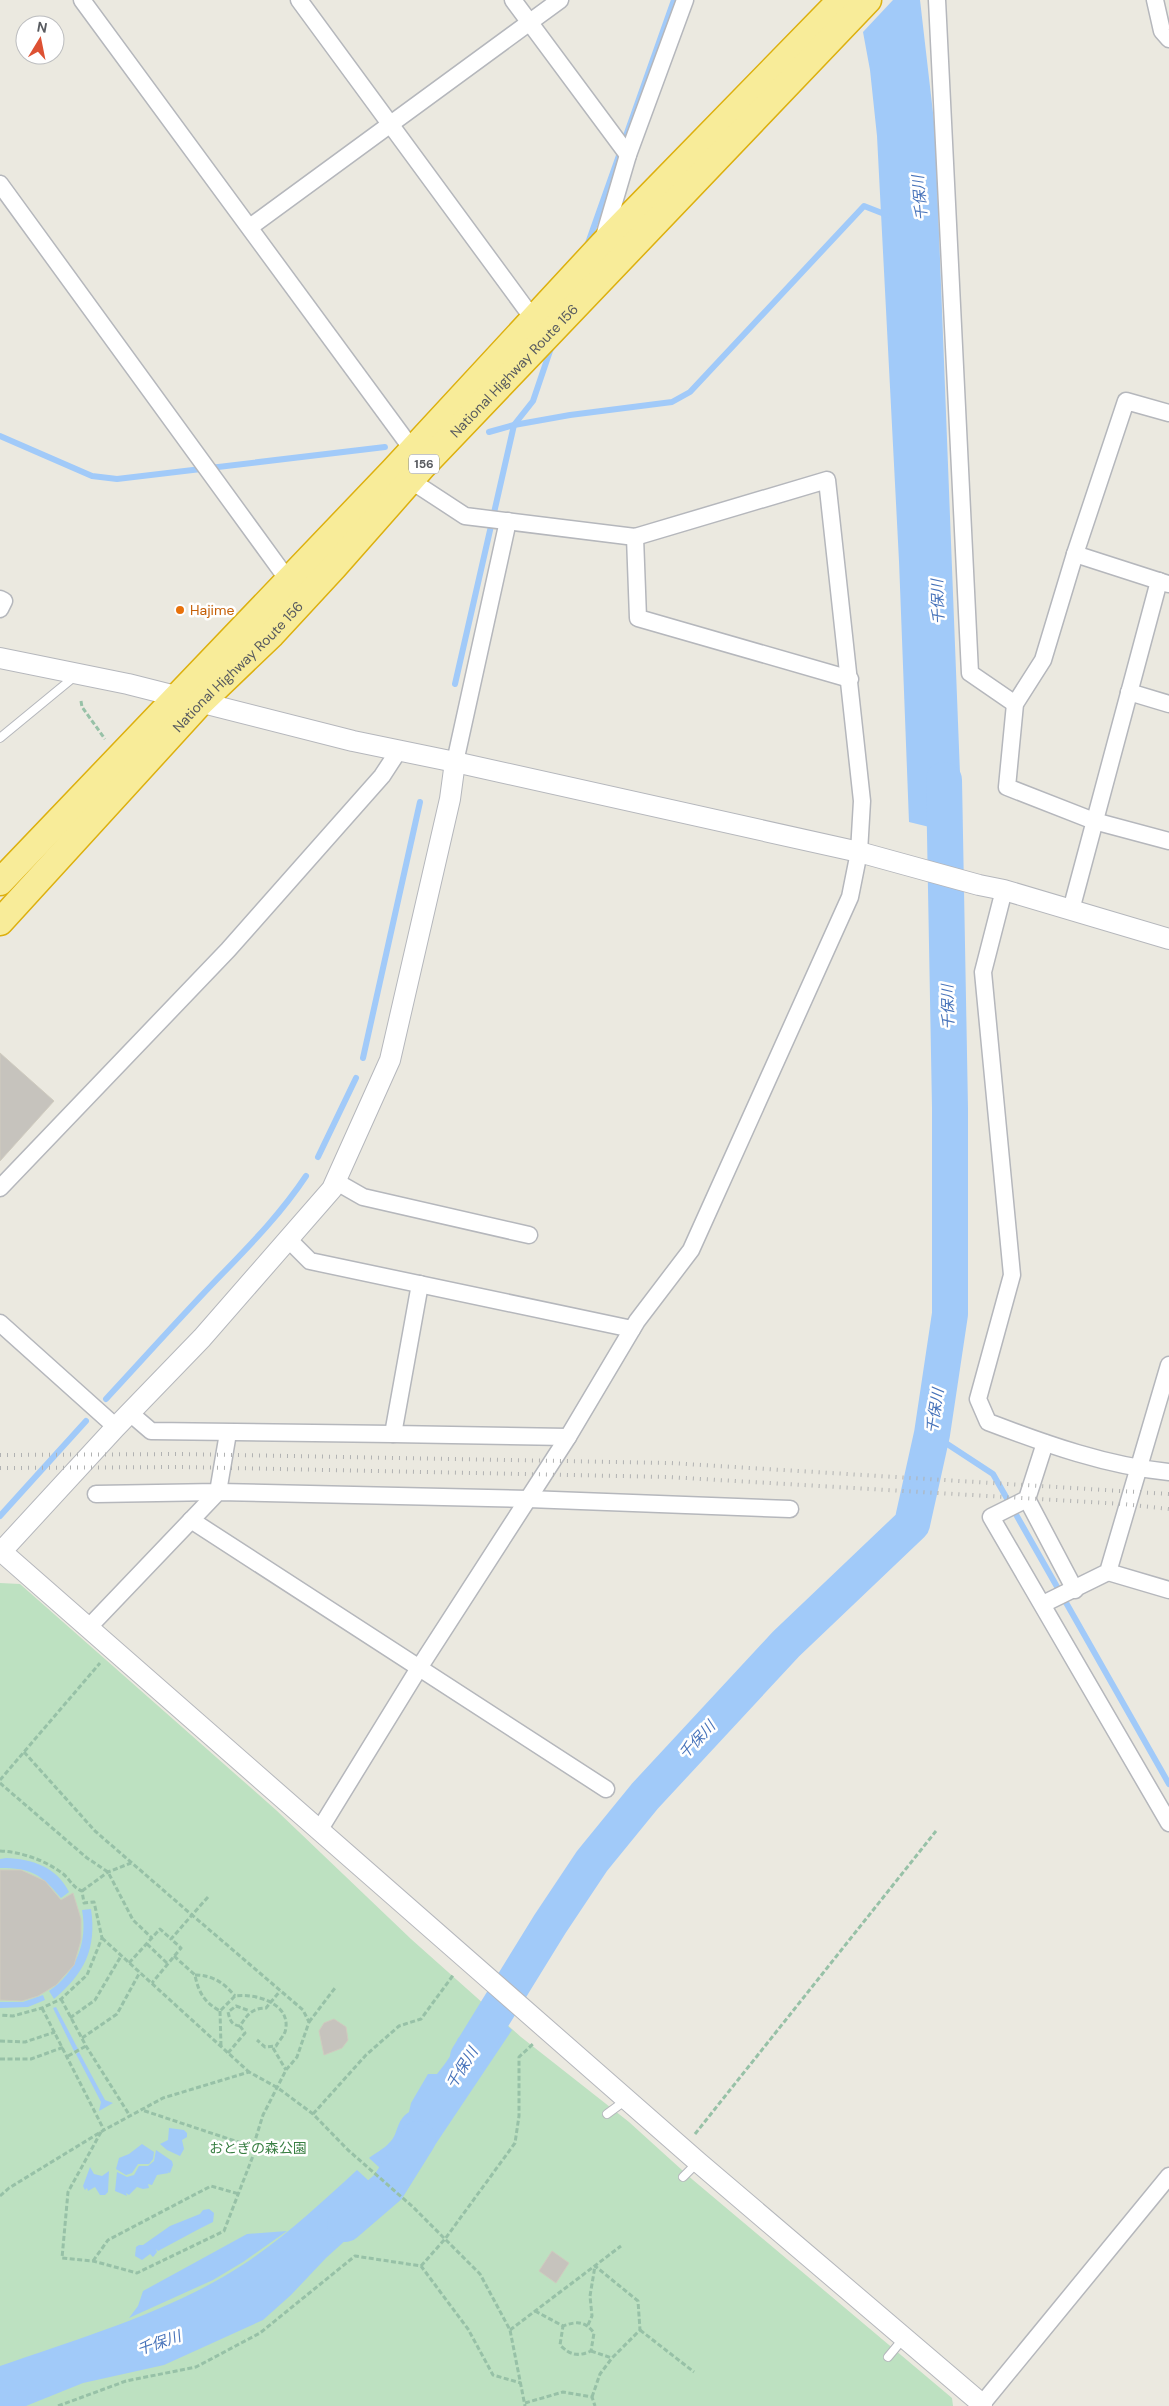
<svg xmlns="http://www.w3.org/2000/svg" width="1169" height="2406" viewBox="0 0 1169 2406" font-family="'DM Sans','Noto Sans JP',sans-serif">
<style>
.green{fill:#bde1c1}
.water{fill:#a1caf9}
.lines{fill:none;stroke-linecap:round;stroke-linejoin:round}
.stream{stroke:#a1caf9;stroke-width:6}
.river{stroke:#a1caf9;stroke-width:36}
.building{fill:#c6c3bd;stroke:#cfcbbf}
.service-casing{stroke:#b5b7bc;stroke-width:10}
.minor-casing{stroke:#b5b7bc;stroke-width:19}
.tertiary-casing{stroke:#b5b7bc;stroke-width:22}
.trunk-casing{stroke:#ddb00e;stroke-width:29}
.path{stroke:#97c1a7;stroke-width:3;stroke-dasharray:5 2.5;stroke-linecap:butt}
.service{stroke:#fff;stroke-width:8}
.minor{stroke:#fff;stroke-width:16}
.tertiary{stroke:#fff;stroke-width:20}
.trunk{stroke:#f8ec99;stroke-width:26}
.rail{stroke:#b1b2b2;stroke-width:4;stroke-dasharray:1 6;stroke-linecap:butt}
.food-dot{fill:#e8710a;stroke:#fff;stroke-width:2}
.labels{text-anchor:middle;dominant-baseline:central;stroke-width:5;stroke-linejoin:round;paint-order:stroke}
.shield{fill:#fff;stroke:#8a8c90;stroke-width:1}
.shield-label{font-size:12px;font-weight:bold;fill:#585b60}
.street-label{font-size:14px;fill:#585b60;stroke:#fff}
.food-label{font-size:14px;fill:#c56008;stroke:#fff;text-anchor:start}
.park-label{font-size:14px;fill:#397f43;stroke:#fff}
.water-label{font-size:15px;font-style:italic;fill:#4773ba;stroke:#fff}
</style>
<rect width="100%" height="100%" fill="#ebe9e0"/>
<polygon class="green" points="0,1583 20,1584 276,1810 411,1939 521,2037 629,2122 693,2180 952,2398 953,2406 0,2406"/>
<g class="water">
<polygon points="893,0 920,0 935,130 960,774 958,834 909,822 899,561 877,136 870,70 863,32"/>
<path d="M6 1858C32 1859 57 1867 69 1892L61 1898C41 1874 31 1868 0 1868V1859Z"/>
<path d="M91 1909C97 1949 84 1974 54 1999L49 1991C76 1973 88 1942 82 1910Z"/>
<polygon points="43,1995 45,2000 28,2007 0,2008 0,2002 23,2002"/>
<path d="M483 2004 512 2030 419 2169 400 2188 389 2178V2172L381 2169 369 2158C375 2153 384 2149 389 2143 399 2134 395 2121 409 2112L411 2103 428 2074H437C446 2063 454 2052 458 2038L467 2034 468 2025Z"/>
<polygon points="56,2007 78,2049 74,2051 53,2008"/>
<polygon points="79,2052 105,2100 113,2103 99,2111 101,2102 76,2054"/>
<polygon points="169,2128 184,2130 187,2133 187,2137 182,2140 184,2149 180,2156 167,2150 160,2144 168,2140"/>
<polygon points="142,2144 154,2152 153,2159 149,2164 138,2164 132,2173 126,2175 116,2169 119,2158 129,2154"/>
<polygon points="156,2150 172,2161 173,2165 170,2173 167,2171 169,2173 157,2175 151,2187 152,2185 148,2184 149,2188 143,2189 137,2187 129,2195 126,2193 127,2196 115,2191 117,2172 127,2177 134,2175 139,2166 148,2166 154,2161"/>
<polygon points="90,2167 94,2174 102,2176 109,2171 108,2192 105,2195 100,2195 95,2187 88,2191 87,2188 85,2190 83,2186"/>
<path d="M357 2170 368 2180V2185L371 2190 378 2189 390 2200 326 2258 291 2295 263 2320 164 2365 83 2383 26 2406H0V2366C80 2338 173 2311 244 2264 285 2237 321 2203 357 2170Z"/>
<polygon points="209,2209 214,2213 213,2222 199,2229 197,2225 199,2229 158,2251 156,2249 157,2252 153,2257 150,2254 142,2260 135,2256 136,2247 139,2245 143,2245 170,2226 200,2214 203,2210"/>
<polygon points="287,2231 243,2262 213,2280 129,2318 138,2306 143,2291 247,2234"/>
</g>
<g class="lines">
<g class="stream">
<polyline points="587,246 674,0"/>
<polyline points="489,432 514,425 570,415 672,402 690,392 864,206 887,215"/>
<polyline points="0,436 92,476 117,479 385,447"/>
<polyline points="455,684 514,425 533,401 552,345"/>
<polyline points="363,1058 420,802"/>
<polyline points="318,1157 356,1078"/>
<path d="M106 1399C146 1356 184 1313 224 1272 254 1241 282 1212 306 1176"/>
<polyline points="932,1434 993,1474 1169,1784"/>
<polyline points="0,1516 86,1421"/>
</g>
<g class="river">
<polyline points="468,2057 550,1924 592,1861 645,1796 786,1644 912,1524 932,1434 950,1314 950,1108 944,780"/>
<polyline points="345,2224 388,2187 418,2139"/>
</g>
</g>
<g class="building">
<polygon points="0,1053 54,1101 0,1161"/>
<polygon points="0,1870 21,1870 45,1881 61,1900 73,1893 81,1919 81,1940 74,1965 56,1985 38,1996 22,2001 0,2000"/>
<polygon points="334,2019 346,2027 348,2040 342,2048 324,2055 319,2031 324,2023"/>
<polygon points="552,2251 569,2263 556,2283 539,2271"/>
</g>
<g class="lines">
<g class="service-casing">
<g id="service">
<polyline points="0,738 74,677"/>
<polyline points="607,2114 626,2100"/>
<polyline points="683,2177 697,2163"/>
<polyline points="888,2357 903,2339"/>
</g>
</g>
<g class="minor-casing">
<g id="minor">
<polyline points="82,0 412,449"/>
<polyline points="299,0 534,320"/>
<polyline points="513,0 628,155"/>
<polyline points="937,0 970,673 1015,704"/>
<polyline points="1155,0 1162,31 1169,39"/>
<polyline points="0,184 288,580"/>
<polyline points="250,227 560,0"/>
<polyline points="603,240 628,155 685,0"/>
<polyline points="1169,413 1126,401 1075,554 1043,660 1015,704 1007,787 1094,821 1169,841"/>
<polyline points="635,537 638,618 850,679"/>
<polyline points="1075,554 1168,584"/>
<polyline points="0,599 4,601 0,609"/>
<polyline points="1129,692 1169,704"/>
<polyline points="455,762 508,521"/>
<path d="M1004 890 983 972 1012 1275 978 1399 988 1422C1046 1444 1107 1466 1169 1472"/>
<polyline points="1071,910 1159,581"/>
<polyline points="335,1181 363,1197 529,1235"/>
<polyline points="0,1188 228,950 382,776 399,750"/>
<polyline points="289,1240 310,1261 632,1329"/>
<polyline points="420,1284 393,1434 568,1437"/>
<polyline points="0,1323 116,1427"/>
<polyline points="130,1413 151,1431 393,1434"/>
<polyline points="1045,1443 1027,1499 991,1517 1169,1823"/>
<polyline points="96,1494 218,1492 228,1433"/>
<polyline points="1027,1499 1075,1590"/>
<polyline points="191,1520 606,1789"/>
<polyline points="1108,1572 1169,1590"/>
<polyline points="1043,1604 1108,1572 1169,1365"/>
<polyline points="89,1627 218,1492 528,1499 790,1509"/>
<polyline points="320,1829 419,1668 568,1437 637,1321 691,1250 850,897 859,852 862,801 827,480 635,537 465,516 410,480"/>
<polyline points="982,2404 1169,2176"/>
</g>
</g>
<g class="tertiary-casing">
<g id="tertiary">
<polyline points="0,658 128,684 353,741 455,762 859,852 979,885 1004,890 1169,939"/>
<polyline points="2,1552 698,2162 982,2404 980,2406"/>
<polyline points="0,1553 116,1427 202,1338 332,1189 390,1060 450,799 455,762"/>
</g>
</g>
<g class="trunk-casing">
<g id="trunk">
<polyline points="0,882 393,471 602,245 841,0"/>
<path id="s1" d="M0 922 200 703 272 634 334 567 423 466 868 0"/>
</g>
</g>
<g class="path">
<polyline points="81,701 82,707 105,739"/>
<polyline points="24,1752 95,1831 192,1915 171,1939 181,1948 152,1983"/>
<polyline points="0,1780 100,1663"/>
<polyline points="0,1783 87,1858 108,1872 133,1920 152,1938"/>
<path d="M0 1851C22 1852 44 1860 62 1873 69 1878 73 1888 82 1891L84 1903 94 1902 102 1938 87 1975 61 1999 42 2008 13 2016 0 2015"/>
<polyline points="82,1891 108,1872 131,1863"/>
<polyline points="208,1897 192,1915 303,2010 309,2022 297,2057 286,2070 263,2115 253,2147"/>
<polyline points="102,1938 249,2072"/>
<polyline points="147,1944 168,1964"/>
<path d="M174 1956 195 1975C198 1992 205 2003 220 2011L235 1996C256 1993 293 2004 285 2032 283 2037 278 2042 276 2046L265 2047 257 2040"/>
<polyline points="129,1963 160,1929 171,1939"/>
<path d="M195 1975C213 1975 224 1983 235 1996"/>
<polyline points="61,1999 86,2046 130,2116"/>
<polyline points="42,2008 104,2130"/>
<polyline points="220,2011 221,2046"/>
<polyline points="70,2018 95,2000 121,1956"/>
<polyline points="309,2022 335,1988"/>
<path d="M240 2026C231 2025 230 2020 228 2012L236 2006 250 2011"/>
<polyline points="82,2038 117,2014 140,1972"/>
<polyline points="0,2041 25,2042 55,2032"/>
<polyline points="273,2048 286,2070"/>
<path d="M228 2053 245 2033 240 2026C247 2015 252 2008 266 2008L280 1991"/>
<polyline points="68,2056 86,2046"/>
<polyline points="0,2059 31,2059 64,2047"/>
<polyline points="313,2114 366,2055 399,2026 421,2019 454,1974"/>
<polyline points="101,2132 68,2192 62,2258 93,2261 137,2273 224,2231 256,2148 142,2110"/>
<polyline points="695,2134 936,1831"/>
<polyline points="0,2196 9,2188 104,2130 163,2098 249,2072 278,2088 313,2114 348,2150 413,2207 480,2274 510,2330 525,2406"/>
<polyline points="93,2261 108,2240 211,2186 239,2194"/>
<polyline points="421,2266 445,2239 515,2143 519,2116 519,2057 534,2043"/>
<path d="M535 2311 563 2326C577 2321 585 2321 594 2333L591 2351C578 2357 570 2355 560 2345L563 2326"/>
<polyline points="588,2325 592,2316 590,2296 595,2266"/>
<polyline points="510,2330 621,2246"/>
<polyline points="640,2330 694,2372"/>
<polyline points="591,2351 612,2358"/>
<polyline points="592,2397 600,2374 612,2358 640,2330 638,2301 595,2266"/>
<polyline points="525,2403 563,2392 592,2397 595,2406"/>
<polyline points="58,2406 126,2381 196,2367 260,2333 355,2256 421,2266 468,2329 493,2375 521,2383"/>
</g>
<use href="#service" class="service"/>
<use href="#minor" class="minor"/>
<use href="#tertiary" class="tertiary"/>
<use href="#trunk" class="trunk"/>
<g class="rail">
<polyline points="0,1455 181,1454 670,1463 1169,1494"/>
<polyline points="0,1468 182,1467 668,1477 1123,1504 1169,1509"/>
</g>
</g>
<circle class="food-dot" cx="180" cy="610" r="5"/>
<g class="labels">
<rect class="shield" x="409" y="454.5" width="30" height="19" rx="4"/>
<g class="shield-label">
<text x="424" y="464">156</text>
</g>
<g class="street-label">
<text stroke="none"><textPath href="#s1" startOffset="754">National Highway Route 156</textPath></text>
<text stroke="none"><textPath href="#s1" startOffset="349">National Highway Route 156</textPath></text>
</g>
<g class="food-label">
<text x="190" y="610">Hajime</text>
</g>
<g class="park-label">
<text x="258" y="2148">おとぎの森公園</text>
</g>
<g class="water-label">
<text transform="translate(920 198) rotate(-95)">千保川</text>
<text transform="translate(938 602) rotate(-92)">千保川</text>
<text transform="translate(948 1007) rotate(-91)">千保川</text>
<text transform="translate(935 1411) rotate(-81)">千保川</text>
<text transform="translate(697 1740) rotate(-47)">千保川</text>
<text transform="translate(462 2068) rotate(-58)">千保川</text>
<text transform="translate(159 2343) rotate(-19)">千保川</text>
</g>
</g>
<g transform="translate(40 40) rotate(10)"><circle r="24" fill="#ffffff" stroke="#bcbdbf"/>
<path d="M0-4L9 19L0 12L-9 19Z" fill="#dd5133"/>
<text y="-8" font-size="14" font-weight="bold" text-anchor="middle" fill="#585b60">N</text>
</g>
</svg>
